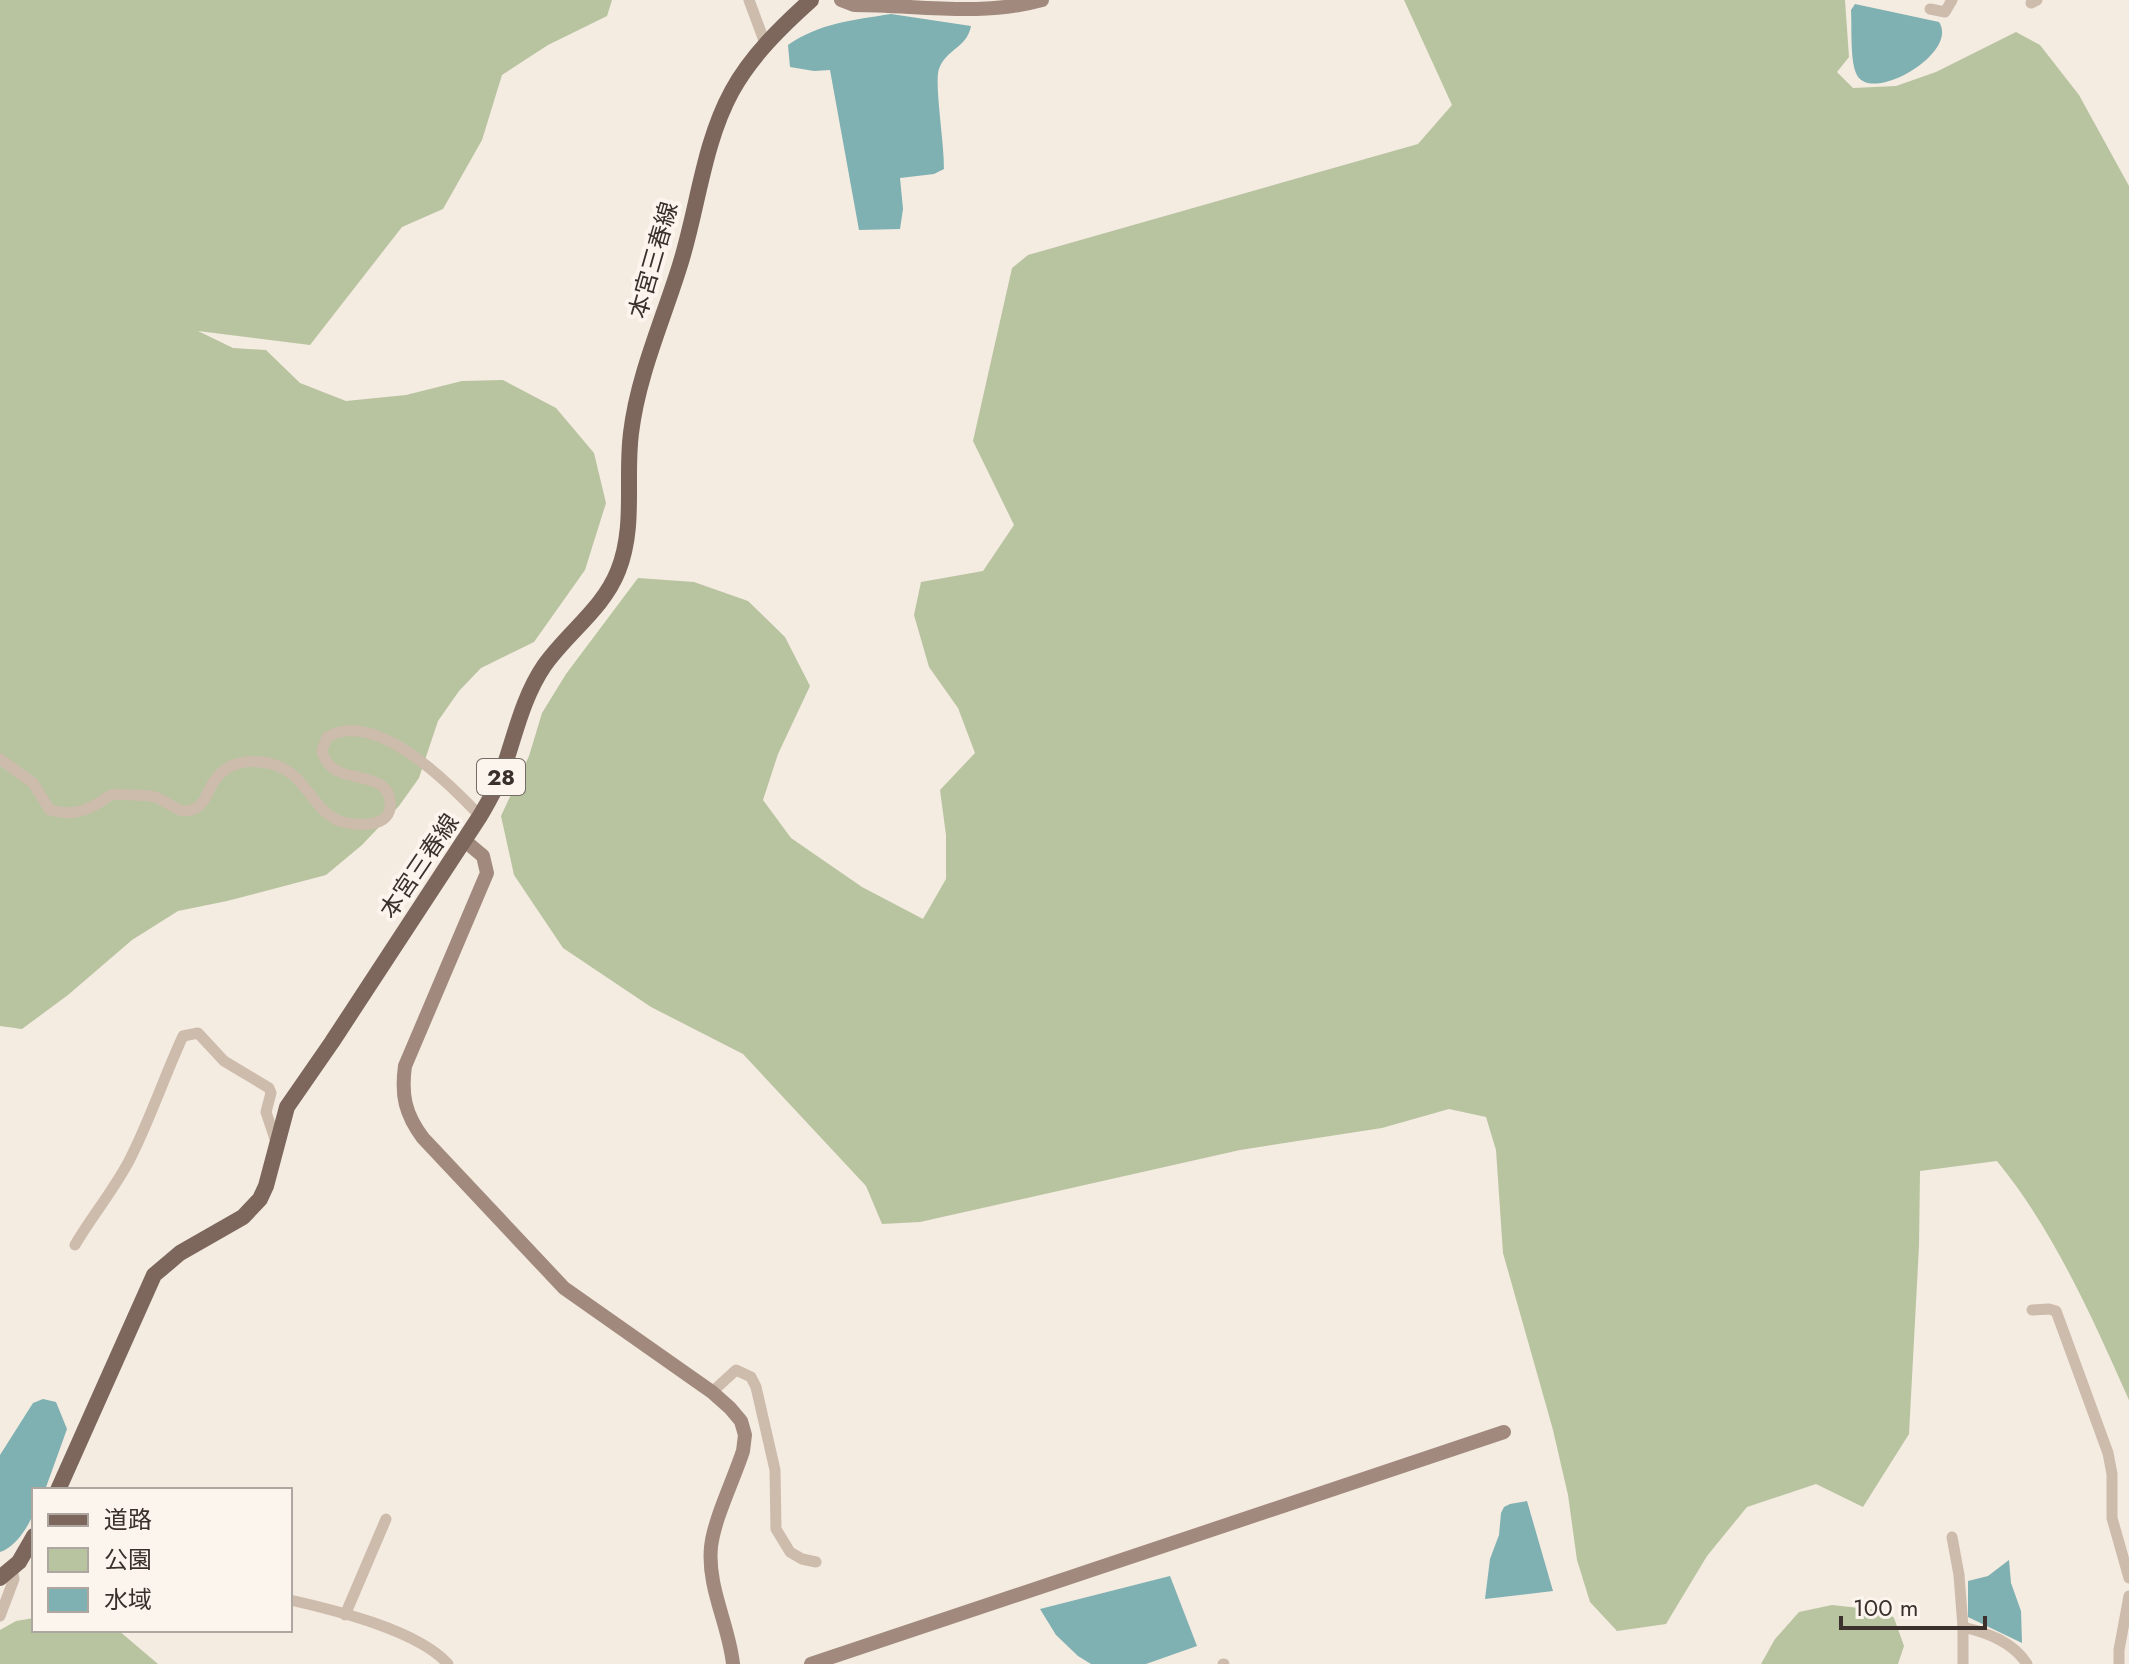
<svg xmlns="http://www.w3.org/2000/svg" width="2129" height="1664" viewBox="0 0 2129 1664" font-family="Jost,'Noto Sans JP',sans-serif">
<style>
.green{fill:#b8c4a0}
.water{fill:#7fb0b2}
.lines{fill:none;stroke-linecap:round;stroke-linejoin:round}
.street{stroke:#cdbbac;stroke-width:11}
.secondary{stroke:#a18a7d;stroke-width:14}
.primary{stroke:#7d675c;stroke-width:16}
.labels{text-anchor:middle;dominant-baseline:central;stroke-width:8;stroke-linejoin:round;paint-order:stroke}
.shield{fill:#fbf5ee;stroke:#756b66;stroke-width:2}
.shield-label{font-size:22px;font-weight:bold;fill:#3b302b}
.street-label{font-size:24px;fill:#3b302b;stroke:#fbf5ee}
</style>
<rect width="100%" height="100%" fill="#f4ebe1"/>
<g class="green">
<polygon points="0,0 612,0 607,16 548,45 502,75 482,140 443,209 402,227 310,345 198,331 233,348 266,350 300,383 346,401 406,395 462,381 503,380 556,408 594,453 606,503 585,570 534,642 481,668 459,691 438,721 419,778 399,806 362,845 326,875 227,901 178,911 132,940 68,995 22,1029 0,1026"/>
<path d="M1404 0H1845L1849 57 1837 72 1853 88 1896 86 1936 72 2016 32 2040 45 2079 95 2129 186V1400C2092 1317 2054 1231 1997 1161L1920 1171 1919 1246 1909 1434 1863 1507 1816 1484 1747 1507 1707 1556 1666 1624 1617 1631 1590 1602 1577 1560 1568 1495 1553 1430 1503 1253 1496 1150 1486 1117 1449 1109 1382 1128 1240 1150 920 1222 882 1224 866 1186 743 1054 651 1007 563 948 514 875 501 816 529 756 542 713 566 674 638 578 694 582 748 601 785 637 810 686 778 754 763 800 791 838 862 887 923 919 946 879V835L940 790 975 753 958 708 929 667 914 615 921 582 983 571 1014 525 973 441 1012 268 1028 255 1418 144 1452 105Z"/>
<polygon points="1832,1605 1886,1611 1894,1618 1904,1646 1898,1664 1761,1664 1775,1639 1799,1612"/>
<polygon points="34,1618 34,1630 118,1630 158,1664 0,1664 0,1630 16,1621"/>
</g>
<g class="water">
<path d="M1855 4 1939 22C1960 54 1868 106 1856 73 1850 58 1852 27 1851 10Z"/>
<path d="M891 14 971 26C967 48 946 49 939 69 934 82 945 148 944 169L934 174 900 178 903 209 900 229 859 230 830 70 814 71 790 67 788 45C820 23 853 20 891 14Z"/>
<path d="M43 1399 56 1402 67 1429 45 1490H34C34 1496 35 1505 34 1511 30 1525 15 1548 0 1552V1455L33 1403Z"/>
<polygon points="1527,1501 1553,1591 1485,1599 1490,1559 1499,1535 1501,1513 1504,1507 1510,1504"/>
<polygon points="2009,1560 2011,1583 2021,1611 2022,1643 1968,1617 1968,1581 1988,1576"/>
<polygon points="1170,1576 1197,1646 1146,1664 1091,1664 1078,1656 1056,1635 1040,1609"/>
</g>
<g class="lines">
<g class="street">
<polyline points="749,0 766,46"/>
<polyline points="2031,3 2037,0"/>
<polyline points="1930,9 1945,12 1952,0"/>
<path d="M0 759 33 783 50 810C68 815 81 813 97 804 101 802 107 796 112 795 117 793 125 795 130 795 138 795 147 795 155 797 168 801 179 816 194 809 206 804 207 791 214 781 227 762 248 759 268 763 306 771 309 806 337 820 351 826 388 829 390 808 394 774 353 781 336 770 329 766 324 759 322 751L327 737C376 709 449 783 480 816"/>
<path d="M75 1245C92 1216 113 1191 129 1161 150 1120 164 1077 183 1036L198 1033 224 1061 269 1088 271 1093 266 1112 276 1142"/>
<polyline points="2032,1310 2049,1309 2056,1311 2108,1453 2112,1474 2112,1518 2129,1578"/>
<polyline points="712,1392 736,1370 751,1377 756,1387 775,1470 776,1529 790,1552 802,1559 816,1562"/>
<polyline points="1952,1537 1959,1575 1963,1627"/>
<path d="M290 1600C335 1610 417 1630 448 1664"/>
<polyline points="345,1615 386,1519"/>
<polyline points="0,1616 14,1579 12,1568"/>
<polyline points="1223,1664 1224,1664"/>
<path d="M1963 1664V1627C1988 1633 2013 1642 2027 1664"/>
<polyline points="2119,1664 2119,1650 2129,1596"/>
</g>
<g class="secondary">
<path d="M841 0 854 5C917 5 981 17 1042 0"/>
<path d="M465 841 483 856 487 873 405 1066C401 1095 405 1114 423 1138L564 1288 712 1392 730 1408 741 1421 745 1435 743 1451C734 1479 714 1519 711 1547 707 1587 729 1625 733 1664"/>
<polyline points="811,1664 1504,1432"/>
</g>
<g class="primary">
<path d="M58 1490 154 1275 180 1253 243 1217 260 1199 266 1186 287 1107 332 1042 480 816C487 804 495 791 500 778 514 741 521 700 544 666 567 633 603 609 618 571 636 526 625 479 631 433 638 375 663 320 680 265 698 208 703 144 732 91 751 56 782 26 811 0"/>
<polyline points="0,1578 19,1562 34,1536"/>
</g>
</g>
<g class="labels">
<rect class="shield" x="477" y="759" width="48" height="36" rx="6"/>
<g class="shield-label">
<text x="501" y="777">28</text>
</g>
<g class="street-label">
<text transform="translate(653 260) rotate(-74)">本宮三春線</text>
<text transform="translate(419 866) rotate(-56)">本宮三春線</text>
</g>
</g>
<rect x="32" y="1488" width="260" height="144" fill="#fbf5ee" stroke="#aea6a0" stroke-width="2"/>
<rect x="48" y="1514" width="40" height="12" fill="#7d675c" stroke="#aea6a0" stroke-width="2"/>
<text x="104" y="1528" font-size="24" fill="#3b302b">道路</text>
<rect x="48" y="1548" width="40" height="24" fill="#b8c4a0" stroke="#aea6a0" stroke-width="2"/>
<text x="104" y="1568" font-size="24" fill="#3b302b">公園</text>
<rect x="48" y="1588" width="40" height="24" fill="#7fb0b2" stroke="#aea6a0" stroke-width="2"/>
<text x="104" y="1608" font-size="24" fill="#3b302b">水域</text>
<path d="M1841 1616v12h144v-12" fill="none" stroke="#3b302b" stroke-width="4"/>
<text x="1853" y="1616" font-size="24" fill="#3b302b" stroke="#fbf5ee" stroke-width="6" paint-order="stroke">100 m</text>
</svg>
